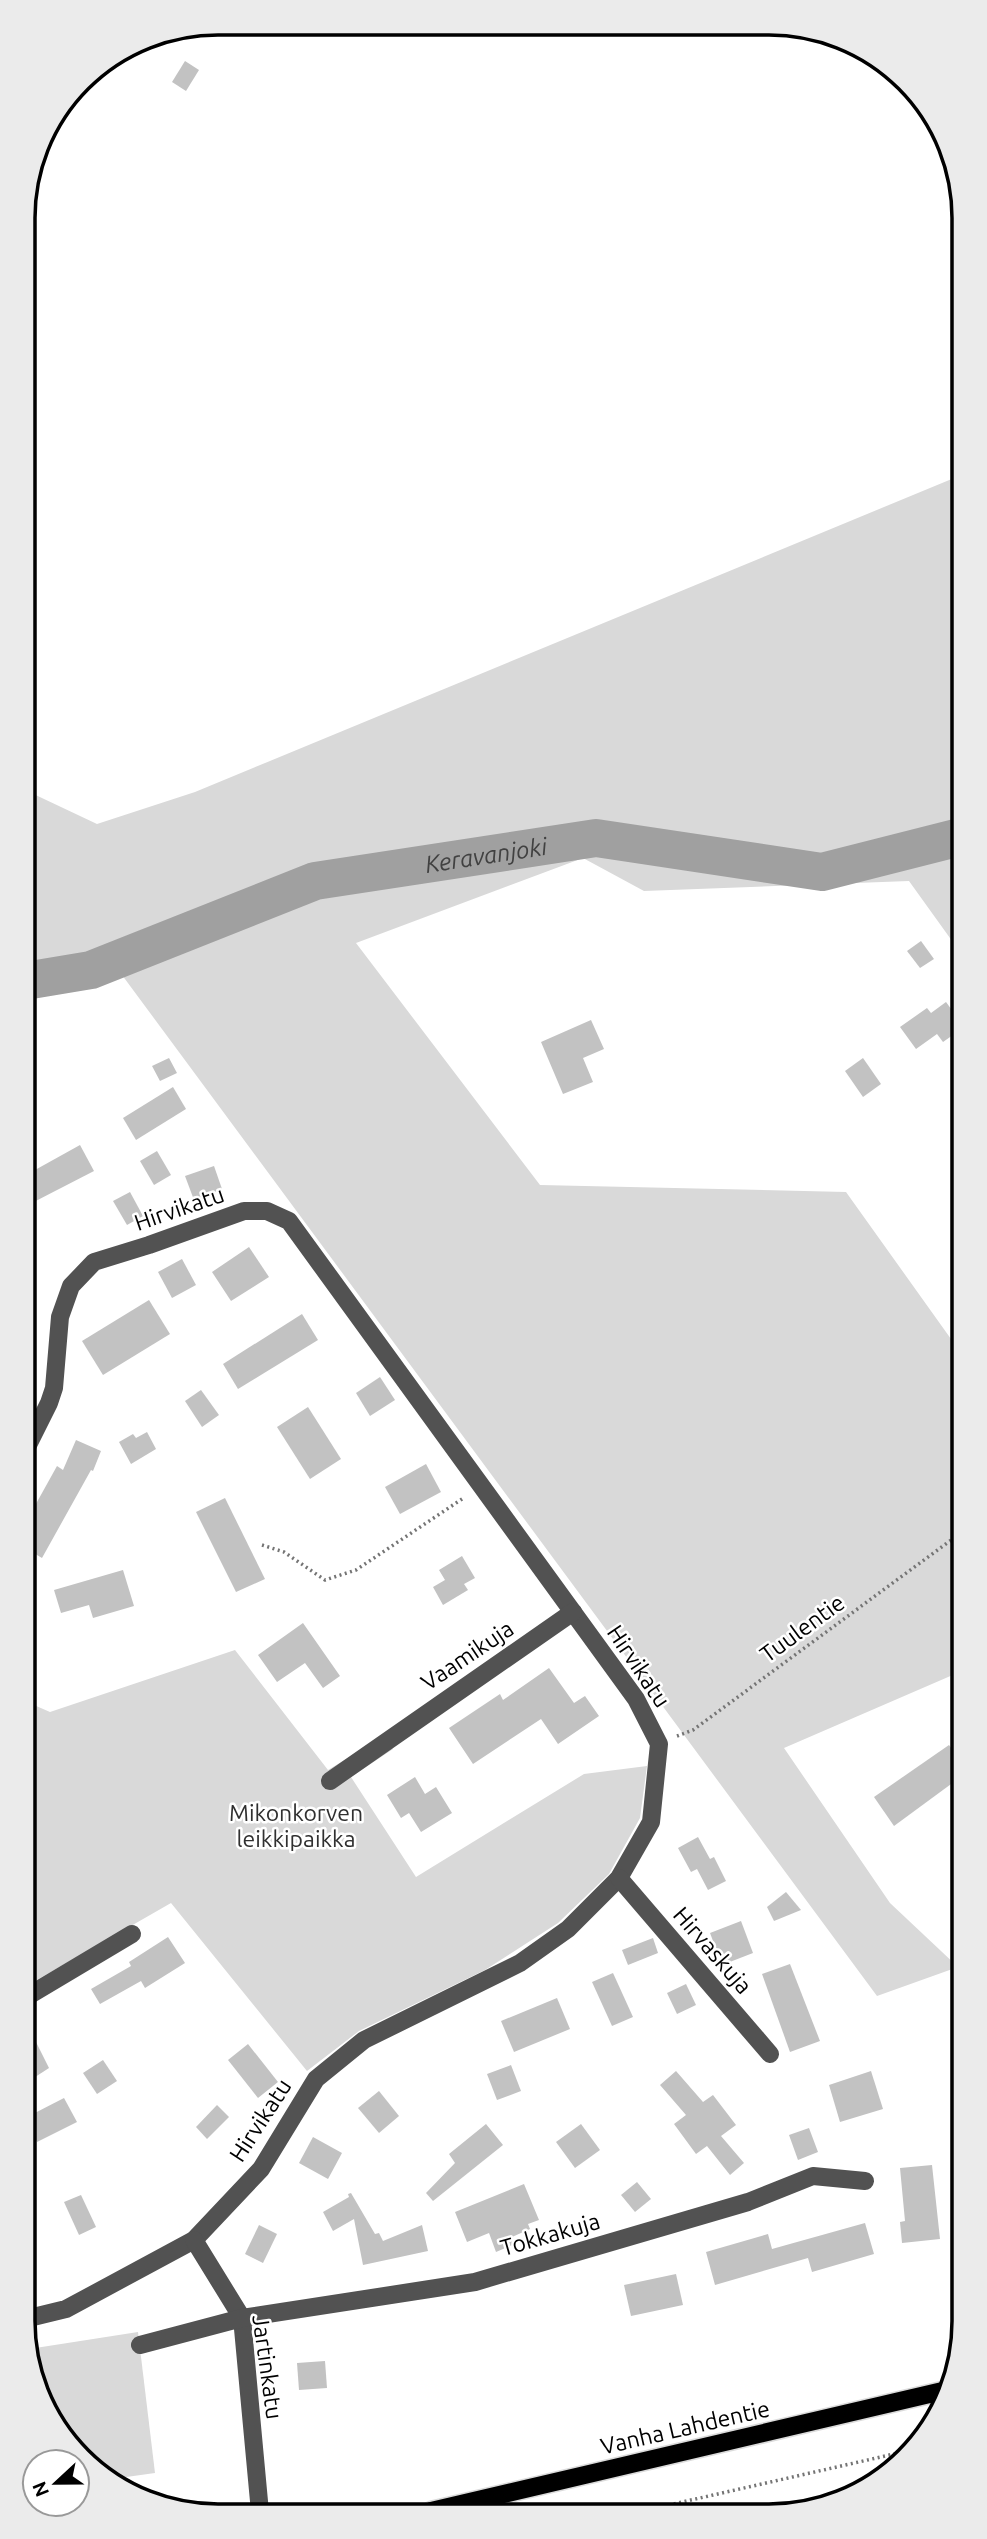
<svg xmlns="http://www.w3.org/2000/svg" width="987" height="2539" viewBox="0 0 987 2539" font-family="Ubuntu,sans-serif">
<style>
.green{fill:#d9d9d9}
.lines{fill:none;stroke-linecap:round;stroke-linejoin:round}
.river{stroke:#a0a0a0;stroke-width:38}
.building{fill:#c2c2c2}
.major-casing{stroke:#dbdbdb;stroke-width:21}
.path{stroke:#747474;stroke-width:3.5;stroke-dasharray:2 3.5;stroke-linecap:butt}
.minor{stroke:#525252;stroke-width:18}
.major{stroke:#000;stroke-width:18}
.labels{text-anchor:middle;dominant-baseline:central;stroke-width:5;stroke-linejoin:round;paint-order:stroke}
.street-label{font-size:23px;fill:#000;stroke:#fff}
.park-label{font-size:23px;fill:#303030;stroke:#fff}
.water-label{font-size:24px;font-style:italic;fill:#414141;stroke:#fff}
.rim{fill:none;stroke:#000;stroke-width:3.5}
</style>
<rect width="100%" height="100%" fill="#fff"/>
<g class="green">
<polygon points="959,476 960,952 909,881 644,891 583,858 356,943 540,1185 846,1192 961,1353 962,1671 784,1748 890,1903 958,1967 877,1996 105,952 25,964 25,790 97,824 195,792"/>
<polygon points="235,1650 328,1770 384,1736 393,1749 351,1777 416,1877 584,1774 647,1766 640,1818 609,1874 558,1923 485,1970 359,2031 307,2071 171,1903 28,1985 27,1702 50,1712"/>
<polygon points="138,2332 155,2473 112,2479 89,2467 29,2371 29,2349"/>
</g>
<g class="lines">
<path class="river" id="s1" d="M25 981 91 970 315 881 596 838 822 872 960 837"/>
</g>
<g class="building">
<polygon points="185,61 199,70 186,91 172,82"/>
<polygon points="921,941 934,959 920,968 907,951"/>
<polygon points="946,1002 960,1021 960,1030 943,1042 937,1034 916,1049 900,1027 927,1008 931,1013"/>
<polygon points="591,1020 604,1049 583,1058 593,1082 563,1094 541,1042"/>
<polygon points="169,1058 177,1073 160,1081 152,1066"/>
<polygon points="863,1058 881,1084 863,1097 845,1071"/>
<polygon points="173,1087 186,1109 136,1140 123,1118"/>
<polygon points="80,1145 94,1171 26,1206 26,1175"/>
<polygon points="157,1151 171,1175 154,1185 140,1161"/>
<polygon points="214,1166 222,1189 194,1200 185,1176"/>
<polygon points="130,1192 143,1216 127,1225 113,1201"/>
<polygon points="249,1247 269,1277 231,1301 212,1272"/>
<polygon points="182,1259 196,1285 172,1298 158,1272"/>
<polygon points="149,1300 170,1334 103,1375 82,1341"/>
<polygon points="302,1314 318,1340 238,1389 223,1364"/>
<polygon points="380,1377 395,1400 370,1416 356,1393"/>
<polygon points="201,1390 219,1415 202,1427 185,1401"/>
<polygon points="308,1407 341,1459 310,1479 277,1427"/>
<polygon points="147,1432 156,1449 131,1464 119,1442 133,1434 136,1438"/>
<polygon points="76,1440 101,1451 93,1471 91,1470 42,1558 27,1549 27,1520 57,1466 63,1470"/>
<polygon points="426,1464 441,1492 400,1514 385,1487"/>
<polygon points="225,1498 265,1579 236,1592 196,1512"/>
<polygon points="462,1556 475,1578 464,1584 468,1590 443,1605 433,1587 445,1580 439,1570"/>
<polygon points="123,1570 134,1606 93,1618 89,1605 61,1613 54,1590"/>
<polygon points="303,1623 340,1676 323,1688 305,1663 277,1682 258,1655"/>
<polygon points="549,1668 574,1703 585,1696 599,1716 558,1744 541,1719 473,1764 449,1728 500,1694 503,1700"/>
<polygon points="949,1745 962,1763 962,1776 894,1826 874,1797"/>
<polygon points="415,1777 425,1794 436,1787 452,1813 421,1832 409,1813 401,1818 387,1795"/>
<polygon points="698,1837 710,1859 714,1857 726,1881 708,1890 697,1869 691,1872 678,1848"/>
<polygon points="786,1892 801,1910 774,1921 767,1907"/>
<polygon points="741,1921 753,1953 722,1965 710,1933"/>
<polygon points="168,1937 185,1963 145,1988 141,1981 100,2004 91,1989 131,1966 129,1962"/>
<polygon points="653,1938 658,1953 628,1965 622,1950"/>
<polygon points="790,1964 820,2041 790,2052 762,1974"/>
<polygon points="613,1973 633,2017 612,2026 592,1982"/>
<polygon points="686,1984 696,2005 677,2014 667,1993"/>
<polygon points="557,1998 570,2029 514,2052 501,2021"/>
<polygon points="28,2026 49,2068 29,2081 28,2052"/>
<polygon points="248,2044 278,2082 258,2098 228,2060"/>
<polygon points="103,2060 117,2081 97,2094 83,2073"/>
<polygon points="511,2065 521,2091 497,2100 487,2074"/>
<polygon points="676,2071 703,2102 713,2095 736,2125 721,2136 744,2163 730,2175 707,2146 696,2154 674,2124 686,2115 660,2085"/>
<polygon points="871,2071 883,2109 840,2122 829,2085"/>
<polygon points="379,2091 399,2116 379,2133 358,2108"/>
<polygon points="64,2098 77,2122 37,2142 29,2125 29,2116"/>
<polygon points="217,2105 229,2117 207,2139 196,2127"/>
<polygon points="486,2124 503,2145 433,2201 426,2193 455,2163 449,2154"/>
<polygon points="581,2124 600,2150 575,2168 556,2142"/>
<polygon points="809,2128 818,2152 798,2160 789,2135"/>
<polygon points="313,2137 342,2153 328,2179 299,2163"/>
<polygon points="932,2165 940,2239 902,2243 900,2222 905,2221 900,2168"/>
<polygon points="637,2182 651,2199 635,2212 621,2195"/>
<polygon points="524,2184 539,2220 528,2224 530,2229 512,2237 515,2244 496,2252 489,2233 467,2242 455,2212"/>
<polygon points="351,2193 375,2234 379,2233 383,2241 422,2225 428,2251 363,2265 354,2219 333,2231 323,2212 349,2197 348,2194"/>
<polygon points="81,2195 96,2227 79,2235 64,2202"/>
<polygon points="865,2223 874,2254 812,2272 808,2258 715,2285 706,2252 768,2234 772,2249"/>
<polygon points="259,2225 277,2234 263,2263 245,2254"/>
<polygon points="676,2274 683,2305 631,2316 624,2285"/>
<polygon points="325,2361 327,2388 299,2390 297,2363"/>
</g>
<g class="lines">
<g class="major-casing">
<polyline id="major" points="431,2511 951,2389"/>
</g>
<g class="path">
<polyline points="262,1545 284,1552 325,1580 356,1570 465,1497"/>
<polyline points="677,1736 693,1730 962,1532"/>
<polyline points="647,2510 916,2449"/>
</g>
<g class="minor">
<polyline points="27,1447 49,1403 54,1388 60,1317 71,1286 94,1262 149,1245 244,1211 267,1211 289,1221 636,1699 659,1744 651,1822 619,1878 568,1929 520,1963 364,2040 316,2079 261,2169 194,2240 66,2309 29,2318"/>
<polyline points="330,1781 573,1612"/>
<polyline points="619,1878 770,2054"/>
<polyline points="28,1996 132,1934"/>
<polyline points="194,2240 242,2318 260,2512"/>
<polyline points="140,2345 242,2318 475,2282 748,2202 813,2176 865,2181"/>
</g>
<use href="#major" class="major"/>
</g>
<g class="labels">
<g class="street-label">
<text transform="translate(179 1208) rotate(-19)">Hirvikatu</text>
<text transform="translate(802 1628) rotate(-36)">Tuulentie</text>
<text transform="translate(467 1655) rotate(-34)">Vaamikuja</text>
<text transform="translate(639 1666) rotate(56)">Hirvikatu</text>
<text transform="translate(713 1950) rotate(49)">Hirvaskuja</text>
<text transform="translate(260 2120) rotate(-57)">Hirvikatu</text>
<text transform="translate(550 2234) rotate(-16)">Tokkakuja</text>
<text transform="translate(268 2367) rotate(82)">Jartinkatu</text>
<text transform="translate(685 2427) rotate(-13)">Vanha Lahdentie</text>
</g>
<g class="park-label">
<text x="296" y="1812">Mikonkorven<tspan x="296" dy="26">leikkipaikka</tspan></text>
</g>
<g class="water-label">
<text stroke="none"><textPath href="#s1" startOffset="481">Keravanjoki</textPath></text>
</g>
</g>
<path d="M0 0H987V2539H0ZM218 35H769A183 183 0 0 1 952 218V2321A183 183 0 0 1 769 2504H218A183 183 0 0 1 35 2321V218A183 183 0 0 1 218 35Z" fill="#ebebeb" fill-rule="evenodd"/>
<path class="rim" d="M218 35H769A183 183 0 0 1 952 218V2321A183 183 0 0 1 769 2504H218A183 183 0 0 1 35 2321V218A183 183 0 0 1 218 35Z"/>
<g transform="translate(56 2483) rotate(248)"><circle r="33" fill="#ffffff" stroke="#999999" stroke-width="2"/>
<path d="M0-5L12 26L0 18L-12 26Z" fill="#000000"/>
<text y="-10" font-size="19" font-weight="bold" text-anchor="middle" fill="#000000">N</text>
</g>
</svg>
